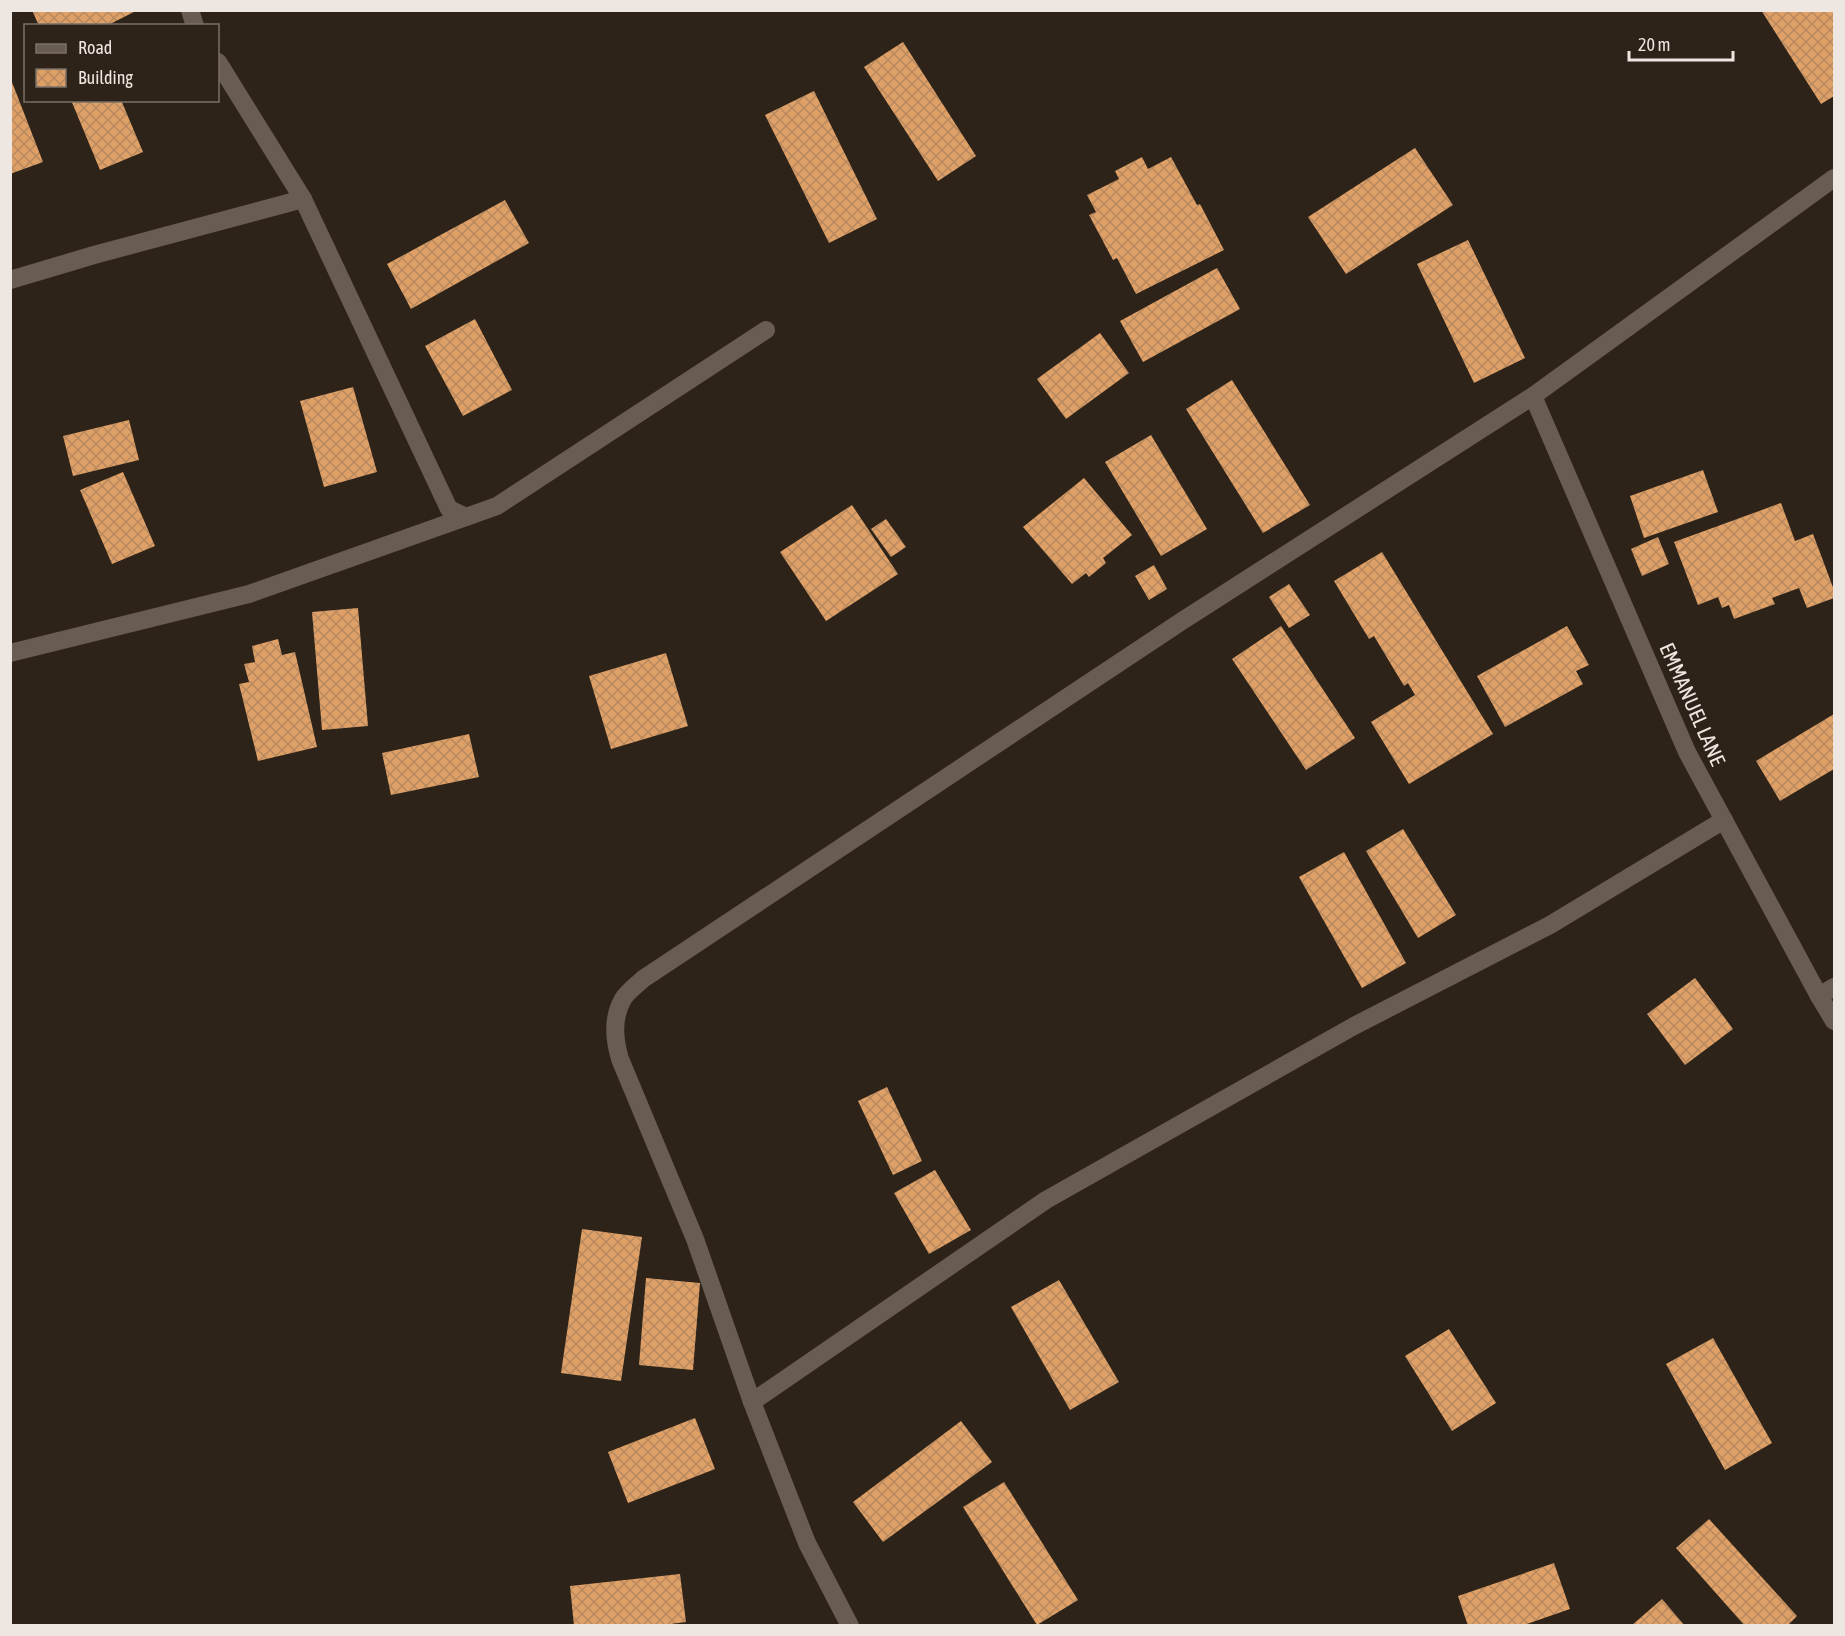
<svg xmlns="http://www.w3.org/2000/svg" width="1845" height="1636" viewBox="0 0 1845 1636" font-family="'Asap Condensed',sans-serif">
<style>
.building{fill:url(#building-cross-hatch)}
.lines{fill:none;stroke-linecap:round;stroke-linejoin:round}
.street{stroke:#695d53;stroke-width:18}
.labels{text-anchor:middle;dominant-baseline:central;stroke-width:6;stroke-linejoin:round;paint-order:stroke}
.street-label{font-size:21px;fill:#eee7e1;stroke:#2d2319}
</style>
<defs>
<pattern id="building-cross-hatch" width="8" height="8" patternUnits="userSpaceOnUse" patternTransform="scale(1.5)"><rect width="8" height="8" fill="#dea067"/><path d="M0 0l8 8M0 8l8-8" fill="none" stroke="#b8895e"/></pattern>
</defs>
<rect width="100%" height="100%" fill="#2d2319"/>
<g class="building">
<polygon points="32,10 138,10 106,26 39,26"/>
<polygon points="1761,10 1832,10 1834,15 1834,96 1821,104"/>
<polygon points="903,42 976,156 938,181 864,67"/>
<polygon points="10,77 43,162 10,174"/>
<polygon points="814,91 877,219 829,243 765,115"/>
<polygon points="71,100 121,100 143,152 100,170"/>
<polygon points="1415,148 1453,205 1346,274 1308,217"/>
<polygon points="1142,157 1148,169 1171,157 1197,205 1200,204 1224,250 1136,294 1117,258 1113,260 1089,215 1096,212 1087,195 1119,179 1115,171"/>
<polygon points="505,200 529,243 411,309 387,264"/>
<polygon points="1468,240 1525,358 1474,383 1417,264"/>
<polygon points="1217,268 1240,309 1143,362 1120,321"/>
<polygon points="475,319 512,390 463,416 425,346"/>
<polygon points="1100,333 1129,373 1066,419 1037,379"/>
<polygon points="1232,380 1310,505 1263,533 1186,409"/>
<polygon points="353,387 377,472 324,487 300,401"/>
<polygon points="129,420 139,460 73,476 63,436"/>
<polygon points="1151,435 1207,529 1161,556 1105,462"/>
<polygon points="1703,470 1718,512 1644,538 1630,496"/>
<polygon points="123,472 155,546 112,564 80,490"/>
<polygon points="1084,478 1132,535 1103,558 1106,563 1089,577 1086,573 1072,584 1023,527"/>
<polygon points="1781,503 1795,541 1813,534 1834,590 1834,598 1807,608 1799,588 1772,598 1775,604 1734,619 1729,605 1722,608 1718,597 1698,605 1674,542"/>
<polygon points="852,505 898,574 826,621 780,552"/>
<polygon points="886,519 906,547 891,557 871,529"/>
<polygon points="1658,537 1669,564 1642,576 1631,549"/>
<polygon points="1382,552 1493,734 1409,784 1371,722 1415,695 1408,683 1404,686 1374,636 1369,639 1334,581"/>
<polygon points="1154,565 1167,589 1149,600 1135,576"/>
<polygon points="1289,584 1310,615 1289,628 1269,597"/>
<polygon points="358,608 368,726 322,730 312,612"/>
<polygon points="1281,626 1355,738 1306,770 1232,659"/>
<polygon points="1567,626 1589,665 1576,671 1583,684 1505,727 1477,676"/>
<polygon points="278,639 282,655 295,652 317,747 258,761 239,684 249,682 244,664 255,662 252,646"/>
<polygon points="666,653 688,726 611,749 589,676"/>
<polygon points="1834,714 1834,769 1780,801 1756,761"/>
<polygon points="469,734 479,777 391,795 382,753"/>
<polygon points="1403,829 1456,915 1418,938 1366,851"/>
<polygon points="1344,852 1406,963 1362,988 1299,877"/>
<polygon points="1695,978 1733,1029 1685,1065 1647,1014"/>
<polygon points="887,1087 922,1161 893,1175 858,1101"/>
<polygon points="935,1170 971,1230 929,1254 894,1193"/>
<polygon points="582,1229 642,1237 621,1381 561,1373"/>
<polygon points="646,1278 700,1283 693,1370 639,1365"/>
<polygon points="1059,1280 1119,1382 1070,1410 1011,1307"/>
<polygon points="1449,1329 1496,1403 1452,1431 1405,1356"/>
<polygon points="1713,1338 1772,1443 1725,1470 1666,1364"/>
<polygon points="695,1418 715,1469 628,1503 608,1452"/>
<polygon points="961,1421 992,1462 883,1542 853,1502"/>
<polygon points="1004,1482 1078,1600 1037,1625 963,1507"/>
<polygon points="1709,1519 1797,1616 1787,1626 1745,1626 1676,1548"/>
<polygon points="1554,1563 1570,1609 1521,1626 1468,1626 1458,1596"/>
<polygon points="680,1574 686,1622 655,1626 574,1626 570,1586"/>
<polygon points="1662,1599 1685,1626 1631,1626"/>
</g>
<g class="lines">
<g class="street">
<polyline points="190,10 195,26"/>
<polyline points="218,62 303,199 449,509 466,517 497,506 766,330"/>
<polyline points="10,280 94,255 303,199"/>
<polyline points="1533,396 1687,752 1819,996 1834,1021"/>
<polyline points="10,653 249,594 466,517"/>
<polyline points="1819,996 1834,987"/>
<polyline points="752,1402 1046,1200 1354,1026 1550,925 1724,820"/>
<path d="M850 1626 807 1543 752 1402 695 1239 620 1059C614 1039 612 1018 623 999 627 992 637 985 643 979L1182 621 1533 396 1834 178"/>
</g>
</g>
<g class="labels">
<g class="street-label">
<text transform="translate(1693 704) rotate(66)">EMMANUEL LANE</text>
</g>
</g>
<rect width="1845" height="1636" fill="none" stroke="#eee7e1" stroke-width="24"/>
<rect x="24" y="24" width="195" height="78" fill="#2d2319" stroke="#7a7169" stroke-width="1.5"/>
<rect x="36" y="44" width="30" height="9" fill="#695d53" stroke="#7a7169" stroke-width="1.5"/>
<text x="78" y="54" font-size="18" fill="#eee7e1">Road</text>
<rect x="36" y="69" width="30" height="18" fill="url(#building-cross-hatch)" stroke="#7a7169" stroke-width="1.5"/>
<text x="78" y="84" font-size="18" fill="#eee7e1">Building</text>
<path d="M1629 51v9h104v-9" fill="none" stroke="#eee7e1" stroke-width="3"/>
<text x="1638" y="51" font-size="18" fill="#eee7e1" stroke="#2d2319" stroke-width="4.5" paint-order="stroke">20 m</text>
</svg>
